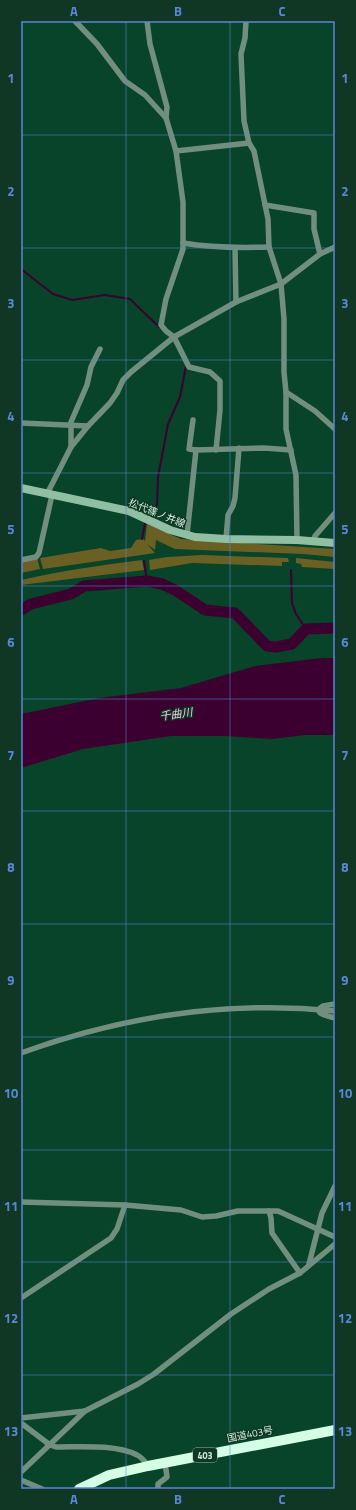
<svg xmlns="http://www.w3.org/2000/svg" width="356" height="1510" viewBox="0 0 356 1510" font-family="'Titillium Web','Noto Sans JP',sans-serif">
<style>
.green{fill:#6b6024}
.water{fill:#3c0030}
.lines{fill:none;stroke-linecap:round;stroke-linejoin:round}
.stream{stroke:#3c0030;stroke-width:2}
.river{stroke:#3c0030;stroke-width:11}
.street{stroke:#728f7d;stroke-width:5.5}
.secondary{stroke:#90bfa4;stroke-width:8}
.highway{stroke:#d4ffe5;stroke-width:10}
.grid{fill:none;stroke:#5a86d8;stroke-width:1;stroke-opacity:0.55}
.labels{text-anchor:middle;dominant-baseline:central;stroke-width:3;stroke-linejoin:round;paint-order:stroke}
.shield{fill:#103724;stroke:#93b7a3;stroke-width:1}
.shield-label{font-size:9px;font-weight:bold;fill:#cbeed9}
.street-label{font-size:10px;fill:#cbeed9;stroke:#103724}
.water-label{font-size:11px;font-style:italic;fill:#f9cbea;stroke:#103724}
.neatline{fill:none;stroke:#5a86d8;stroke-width:1.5}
.grid-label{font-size:13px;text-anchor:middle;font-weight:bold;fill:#5a86d8}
</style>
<rect width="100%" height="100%" fill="#07442a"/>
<g class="green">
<polygon points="147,524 181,539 335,549 335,557 303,554 175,549 156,540 155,550 147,544 155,553 43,569 40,558 101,548 110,551 131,548 136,540 143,539 145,541"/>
<polygon points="202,555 288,558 289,562 282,562 282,566 192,563 150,570 149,560 167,557"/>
<polygon points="37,558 40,569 21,573 21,561"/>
<polygon points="296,558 335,562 335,569 302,567 301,564 296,563"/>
<path d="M142 560 144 570 21 585V580C61 571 101 565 142 560Z"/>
</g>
<polygon class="water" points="322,658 335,658 335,735 305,735 272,739 224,736 171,736 83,749 21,768 21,714 99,698 181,688 255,666"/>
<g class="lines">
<g class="stream">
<polyline points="21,269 53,294 72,300 105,295 130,299 159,327"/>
<polyline points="148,515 149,512 157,505 158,477 168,424 180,397 186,366"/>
<polyline points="142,539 145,523"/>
<polyline points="144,561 147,581"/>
<polyline points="291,570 292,603 296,614 306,629"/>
</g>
<polyline class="river" points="21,610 31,604 71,594 84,586 147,581 162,584 175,590 205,610 235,613 267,646 276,647 292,644 306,629 335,628"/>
<g class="street">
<polyline points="75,21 97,44 125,81 145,95 166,118"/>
<polyline points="147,21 150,44 167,107 166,118 176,151 183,202 183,249 166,299 161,325 166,331 174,337 189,367 210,372 220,381 220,410 216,450"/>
<polyline points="246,21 245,38 241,54 244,121 249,143 254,151 255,156 268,219 269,247 281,284 284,319 284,372 286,392 286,429 296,475 297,540"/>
<polyline points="176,151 249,143"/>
<polyline points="265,205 314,213 314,229 320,254"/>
<path d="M183 243C212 248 240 248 269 247"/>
<polyline points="235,248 236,302"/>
<polyline points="286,392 315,411 335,429"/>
<polyline points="193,420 189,449 196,450"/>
<polyline points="21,423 88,426"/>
<polyline points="71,447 71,422 87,385 91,367 100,349"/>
<polyline points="47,494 71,447 88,426 110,403 117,393 123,380 131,372 174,337 236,302 281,284 320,254 335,247"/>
<polyline points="187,535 196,450 264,448 291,450"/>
<polyline points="226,539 228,515 233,506 235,498 239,448"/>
<polyline points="313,541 315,536 335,513"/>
<polyline points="21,560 36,557 39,553 52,495"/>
<path d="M335 1004 323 1006 318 1010C321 1016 329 1016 335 1018"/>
<path d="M21 1053C123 1016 226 1000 335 1011"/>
<polyline points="21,1202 125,1205 181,1210 202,1217 216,1216 238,1211 278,1211 335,1237"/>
<polyline points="269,1211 271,1218 272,1233 300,1273"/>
<polyline points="309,1264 322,1213 335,1186"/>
<polyline points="21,1298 111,1238 117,1229 125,1205"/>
<polyline points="21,1418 85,1411"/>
<path d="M21 1423 50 1445 56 1447C80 1447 115 1444 137 1455 142 1457 145 1462 148 1466"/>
<polyline points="21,1472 85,1411 138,1384 154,1374 231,1314 269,1289 300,1273 335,1244"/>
<polyline points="21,1480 42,1489"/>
<polyline points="158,1489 158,1484 167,1477 165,1463"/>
</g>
<polyline class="secondary" points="21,488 129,511 170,530 195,537 226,539 297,540 335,543"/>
<polyline class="highway" points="79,1489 109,1475 148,1466 335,1430"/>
</g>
<path class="grid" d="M126 21V1489M230 21V1489M21 135H335M21 248H335M21 360H335M21 473H335M21 586H335M21 699H335M21 811H335M21 924H335M21 1037H335M21 1150H335M21 1262H335M21 1375H335"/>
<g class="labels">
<rect class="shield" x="193" y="1448" width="24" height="14" rx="3"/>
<g class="shield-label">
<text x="205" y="1455">403</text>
</g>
<g class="street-label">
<text transform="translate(157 513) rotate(22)">松代篠ノ井線</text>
<text transform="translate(250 1434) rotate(-11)">国道403号</text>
</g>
<g class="water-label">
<text transform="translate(176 714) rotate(-8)">千曲川</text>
</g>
</g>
<rect width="356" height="1510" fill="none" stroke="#103724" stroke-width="44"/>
<rect x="22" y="22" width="312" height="1466" class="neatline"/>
<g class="grid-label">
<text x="74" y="16">A</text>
<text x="178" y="16">B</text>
<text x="282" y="16">C</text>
<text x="11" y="83">1</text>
<text x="345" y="83">1</text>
<text x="11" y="196">2</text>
<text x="345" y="196">2</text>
<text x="11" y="308">3</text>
<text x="345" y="308">3</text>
<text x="11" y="421">4</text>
<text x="345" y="421">4</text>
<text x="11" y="534">5</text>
<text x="345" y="534">5</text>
<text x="11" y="647">6</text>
<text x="345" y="647">6</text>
<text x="11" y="760">7</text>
<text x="345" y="760">7</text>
<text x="11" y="872">8</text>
<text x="345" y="872">8</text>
<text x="11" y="985">9</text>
<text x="345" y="985">9</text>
<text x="11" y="1098">10</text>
<text x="345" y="1098">10</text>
<text x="11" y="1211">11</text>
<text x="345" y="1211">11</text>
<text x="11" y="1323">12</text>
<text x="345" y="1323">12</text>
<text x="11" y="1436">13</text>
<text x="345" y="1436">13</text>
<text x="74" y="1504">A</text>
<text x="178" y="1504">B</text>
<text x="282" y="1504">C</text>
</g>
</svg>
